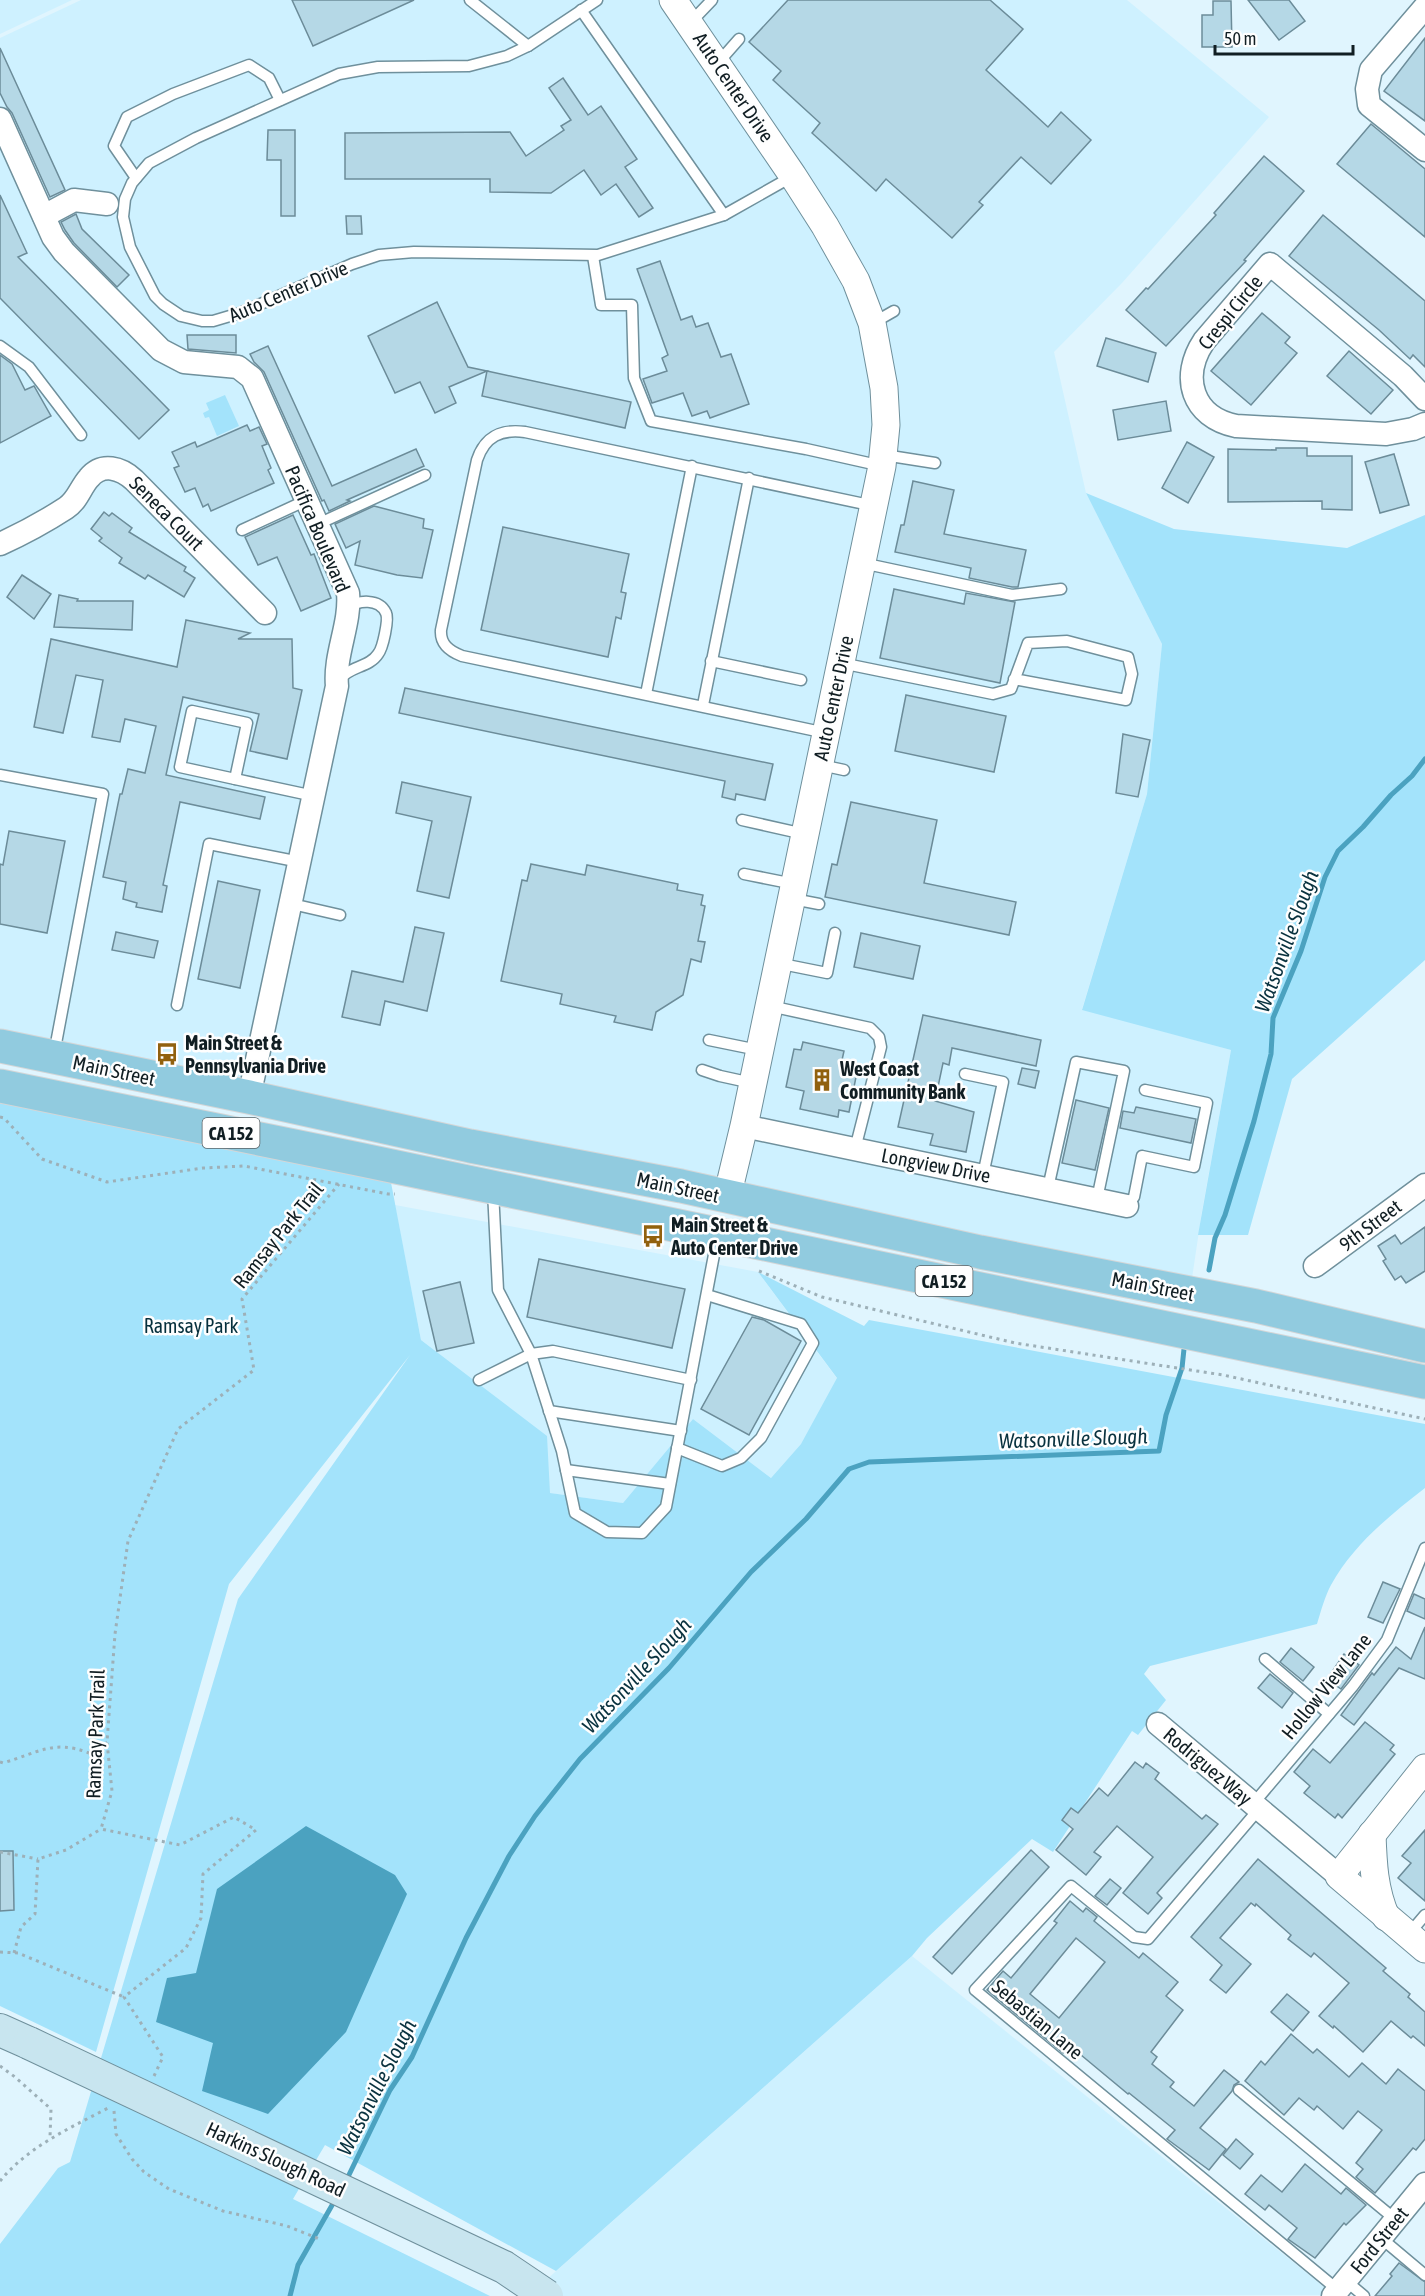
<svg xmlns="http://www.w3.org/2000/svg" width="1425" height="2296" viewBox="0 0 1425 2296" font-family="'Asap Condensed',sans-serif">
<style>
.built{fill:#cef1ff}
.green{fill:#a3e3fb}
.water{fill:#4ba2c0}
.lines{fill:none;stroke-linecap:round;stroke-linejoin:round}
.stream{stroke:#4ba2c0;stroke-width:5}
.building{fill:#b5d8e6;stroke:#6c8c99;stroke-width:1.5;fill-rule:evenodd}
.service-casing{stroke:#6f909c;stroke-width:13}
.minor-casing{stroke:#6f909c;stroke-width:25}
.tertiary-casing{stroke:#6f909c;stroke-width:29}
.secondary-casing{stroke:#6f909c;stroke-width:34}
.primary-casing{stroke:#d4d6d7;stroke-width:35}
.path{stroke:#9db0b8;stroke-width:3;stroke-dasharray:3 4.5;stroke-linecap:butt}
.service{stroke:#fff;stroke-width:10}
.minor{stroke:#fff;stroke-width:22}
.tertiary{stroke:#fff;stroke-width:27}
.secondary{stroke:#c8e5ef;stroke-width:32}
.primary{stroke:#91cbdf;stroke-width:33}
.secondary-bridge-casing{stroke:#6f909c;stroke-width:34;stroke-linecap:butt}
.secondary-bridge{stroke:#c8e5ef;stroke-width:32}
.labels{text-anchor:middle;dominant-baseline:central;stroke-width:5;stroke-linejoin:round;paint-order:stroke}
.shield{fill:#fefefe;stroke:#586165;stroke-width:1.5}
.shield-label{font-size:18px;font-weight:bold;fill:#111e23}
.street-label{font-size:20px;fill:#111e23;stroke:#fefefe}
.poi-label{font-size:20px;font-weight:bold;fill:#111e23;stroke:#fefefe;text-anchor:start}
.park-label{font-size:20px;fill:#06303d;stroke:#fefefe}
.water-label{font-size:21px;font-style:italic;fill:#09323f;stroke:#fefefe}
</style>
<rect width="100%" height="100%" fill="#e0f5fe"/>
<g class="built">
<polygon points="0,0 72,0 0,34"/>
<polygon points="81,0 1127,0 1269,117 1122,283 1054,352 1086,493 1162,644 1147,794 1082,1009 1231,1050 1202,1211 1191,1285 0,1035 0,38"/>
<polygon points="395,1205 758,1272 847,1392 771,1478 693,1419 623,1503 549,1493 437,1352 421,1340"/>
<polygon points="912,1956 1334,2295 528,2296"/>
</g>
<g class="green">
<polygon points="225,395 239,426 217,436 209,417 205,418 203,413 209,410 206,403"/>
<polygon points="1086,493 1174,529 1347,548 1425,515 1425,960 1292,1079 1248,1235 1198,1235 1231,1050 1082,1010 1147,794 1162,644"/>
<path d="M0 1092 389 1172 421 1340 547 1436 550 1493 623 1503 693 1419 771 1478 801 1444 837 1378 758 1272 864 1326 869 1320 1425 1424V1488C1389 1516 1354 1544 1331 1585 1325 1596 1321 1611 1317 1624L1150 1666 1144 1674 1166 1700 1138 1735 1132 1731 1053 1852 1032 1839 927 1938 912 1956 556 2271 325 2145 293 2199 490 2296H0V2244L58 2168 70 2162 238 1599 410 1355 229 1584 96 2052 0 2006Z"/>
</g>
<polygon class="water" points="306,1826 395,1875 407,1894 346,2032 268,2114 202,2091 213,2043 156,2022 167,1978 196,1973 217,1889"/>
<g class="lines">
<g class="stream">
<polyline points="1209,1270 1215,1238 1225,1215 1254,1121 1271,1054 1273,1018 1301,951 1325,877 1338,851 1363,827 1391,795 1412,776 1425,759"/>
<polyline points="346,2181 390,2090 412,2057 466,1938 509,1856 535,1816 580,1759 669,1668 751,1572 806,1519 849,1469 869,1462 1159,1451 1166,1415 1182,1368 1184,1349"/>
<polyline points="290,2296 298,2265 335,2200"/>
</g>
</g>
<g class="building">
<polygon points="292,0 414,0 313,46"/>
<polygon points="788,0 990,0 1023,29 986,70 1048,127 1061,112 1091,140 1051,184 1021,157 979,202 983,205 952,238 886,179 876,191 812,133 820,123 773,80 781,71 749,42"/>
<polygon points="1248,0 1289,0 1305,21 1279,40"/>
<polygon points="1213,1 1231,1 1232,47 1202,47 1202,15 1213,15"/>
<polygon points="1425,38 1425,121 1384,91"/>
<polygon points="0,48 65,190 50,197 12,113 7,107 0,93"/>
<polygon points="563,78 588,115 601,106 637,159 625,167 653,208 639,217 616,184 601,195 584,170 551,193 490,192 490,179 345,179 345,133 510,132 526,156 564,130 561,126 571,120 549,88"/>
<polygon points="1371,124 1425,169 1425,237 1337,164"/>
<polygon points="268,130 295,130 295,216 281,216 281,160 267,160"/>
<polygon points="1264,156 1304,191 1244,260 1246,261 1166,346 1126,310 1146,288 1148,289 1216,215 1214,213"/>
<polygon points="0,195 27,253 18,257 169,410 139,439 0,298"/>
<polygon points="76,214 82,229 129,275 117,287 74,243 65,230 61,222"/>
<polygon points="1323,215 1425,301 1425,367 1413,355 1410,359 1379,330 1289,256"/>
<polygon points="346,216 361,216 362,234 347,234"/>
<polygon points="660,261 681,320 692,316 696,327 708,323 721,357 731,354 749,404 710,418 707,411 692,416 683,393 652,403 643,379 667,371 662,358 668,355 637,269"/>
<polygon points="437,302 468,367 487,371 449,387 456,403 435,413 420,382 395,393 368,336"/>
<polygon points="1262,313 1290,337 1285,343 1297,353 1251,405 1211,371"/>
<polygon points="187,335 236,335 236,353 188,349"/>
<polygon points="1106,338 1156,353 1148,382 1097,366"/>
<polygon points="268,346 332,486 416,449 424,466 347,500 350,501 329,511 324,500 322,501 264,372 254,362 250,354"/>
<polygon points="1349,351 1393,390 1371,414 1327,376"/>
<polygon points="0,355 12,364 25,390 34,386 51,416 0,443"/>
<polygon points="487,371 631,402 625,428 482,396"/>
<polygon points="1166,401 1171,431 1118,440 1113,410"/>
<polygon points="247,425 250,431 259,427 267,444 262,446 271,468 268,470 274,483 211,511 208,504 203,507 195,488 185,492 174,468 179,466 172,452 195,442 197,447"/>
<polygon points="1187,442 1214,457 1188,503 1162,488"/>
<polygon points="1276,448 1307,448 1307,456 1352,456 1352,510 1322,509 1322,501 1228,502 1228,449 1276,450"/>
<polygon points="1394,454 1409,505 1380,513 1365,462"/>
<polygon points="913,481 954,490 944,534 1026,550 1018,587 1012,587 969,578 971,568 895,552 901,525 904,525"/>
<polygon points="374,506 424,519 423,528 433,530 422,578 397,575 355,565 360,541 346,548 335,524"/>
<polygon points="104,512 109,516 112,513 132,528 129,532 186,567 184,571 195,578 184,597 148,575 145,579 119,563 122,558 99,541 102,538 91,529"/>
<polygon points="293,515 311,555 314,554 331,598 301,611 277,557 258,565 245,537"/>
<polygon points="503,527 629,554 621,592 626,593 621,619 616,617 608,657 481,630"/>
<polygon points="22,575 51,594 34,619 7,597"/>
<polygon points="894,589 964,604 966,593 1015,602 1000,683 880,658"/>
<polygon points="59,595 78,599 77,601 133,601 132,630 54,627"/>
<polygon points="186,620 250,633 238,639 292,639 293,688 302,690 287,759 250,751 259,714 183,697 166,775 265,797 260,819 180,802 163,885 167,886 162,912 136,907 137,903 123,899 126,882 103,877 120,794 122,794 128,769 145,773 156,726 125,719 120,742 92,737 103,680 76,675 63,733 34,727 51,639 177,667"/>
<polygon points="405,688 773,764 765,800 736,794 735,800 722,797 725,781 399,713"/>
<polygon points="906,695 1006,716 994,772 895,751"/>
<polygon points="1123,734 1150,740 1138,797 1116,793"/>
<polygon points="402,782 471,797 449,898 417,891 432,821 396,813"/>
<polygon points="851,802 937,820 924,883 1016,902 1009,935 825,897 832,864 837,865"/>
<polygon points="9,831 65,841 47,933 0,924 0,864 3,865"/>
<polygon points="531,864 585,875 587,865 678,884 677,890 703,895 701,905 705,906 698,941 705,942 701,962 691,959 683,995 656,1012 652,1030 614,1022 616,1016 560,1004 562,994 501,981 522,880 527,881"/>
<polygon points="218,881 260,890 240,988 198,979"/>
<polygon points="415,927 444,933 427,1011 385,1001 380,1025 342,1017 352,971 403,982"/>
<polygon points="116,932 158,941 154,958 112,950"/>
<polygon points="861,933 920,946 913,979 854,967"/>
<polygon points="923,1015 1041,1040 1036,1066 952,1048 949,1065 943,1063 935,1101 974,1112 966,1152 930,1145 933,1134 898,1127"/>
<polygon points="803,1042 844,1051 840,1069 857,1072 849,1112 839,1110 838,1117 800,1109 804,1091 786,1087 794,1049 801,1050"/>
<polygon points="1022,1068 1039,1071 1035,1088 1018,1084"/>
<polygon points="1076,1100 1109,1108 1095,1170 1062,1163"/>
<polygon points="1136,1107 1196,1119 1191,1143 1120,1128 1123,1111 1134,1113"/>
<polygon points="1425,1227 1425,1271 1406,1283 1401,1276 1395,1280 1383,1261 1386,1259 1378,1246 1395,1235 1401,1244"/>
<polygon points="539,1259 685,1289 672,1348 527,1317"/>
<polygon points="460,1282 474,1343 437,1351 423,1291"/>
<polygon points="752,1317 764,1320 801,1341 749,1435 701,1409"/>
<polygon points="1383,1582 1400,1589 1383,1623 1368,1617"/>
<polygon points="1414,1594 1425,1599 1425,1619 1407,1611"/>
<polygon points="1425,1627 1425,1679 1399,1668 1354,1725 1341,1715 1372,1673 1374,1675 1396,1647 1411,1659"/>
<polygon points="1291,1648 1314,1667 1303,1681 1280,1662"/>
<polygon points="1344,1654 1359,1665 1341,1689 1327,1679"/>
<polygon points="1270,1674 1293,1693 1282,1708 1258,1688"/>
<polygon points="1365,1722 1394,1745 1390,1750 1395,1754 1342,1818 1338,1814 1335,1818 1304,1793 1310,1786 1294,1772 1313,1749 1330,1763"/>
<polygon points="1135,1762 1143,1768 1146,1763 1159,1773 1155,1779 1202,1819 1206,1815 1218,1824 1157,1893 1162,1898 1148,1914 1123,1893 1153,1857 1117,1826 1094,1852 1101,1857 1086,1875 1056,1850 1073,1829 1062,1820 1071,1808 1078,1813 1099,1788 1108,1796"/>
<polygon points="1425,1830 1425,1901 1398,1878 1411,1863 1402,1856"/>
<polygon points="1031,1850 1049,1867 952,1974 933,1957"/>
<polygon points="0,1851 13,1851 14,1910 0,1911"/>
<polygon points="1258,1859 1386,1968 1383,1971 1410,1994 1408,1997 1425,2012 1425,2046 1413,2036 1411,2038 1391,2021 1363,2052 1334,2026 1333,2028 1319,2016 1349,1983 1314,1953 1311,1957 1288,1939 1291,1935 1256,1904 1255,1906 1251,1903 1220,1938 1251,1964 1226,1993 1210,1980 1222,1965 1191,1937"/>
<polygon points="1110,1879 1121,1888 1107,1905 1095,1896"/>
<path d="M1070 1901 1083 1912 1086 1908 1097 1917 1094 1921 1139 1958 1143 1953 1178 1982 1166 1996 1183 2010 1151 2052 1157 2057 1152 2064 1174 2082 1170 2087 1194 2106 1224 2070 1239 2082 1234 2085 1232 2091 1200 2128 1226 2149 1209 2170 1167 2139 1175 2130 1129 2093 1128 2094 1069 2045 1063 2053 987 1990 1003 1971 1011 1978 1057 1923 1054 1921ZM1076 1938 1105 1962 1059 2018 1030 1994Z"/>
<polygon points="1287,1994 1309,2012 1293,2031 1271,2012"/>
<polygon points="1291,2034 1313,2053 1317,2049 1349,2077 1362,2063 1386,2084 1398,2069 1425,2091 1425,2139 1416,2150 1413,2148 1375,2193 1356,2177 1363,2169 1356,2163 1382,2130 1358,2111 1343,2129 1317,2106 1314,2110 1299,2098 1284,2115 1245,2081 1261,2061 1265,2065"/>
<polygon points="1236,2139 1253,2154 1240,2169 1223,2155"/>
<polygon points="1305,2164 1341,2194 1346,2188 1366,2205 1346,2225 1344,2223 1315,2258 1288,2239 1297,2228 1269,2205 1265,2210 1245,2194 1261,2175 1282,2192"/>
<polygon points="1399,2263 1425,2282 1425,2296 1375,2296 1392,2276 1390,2274"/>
</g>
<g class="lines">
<g class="service-casing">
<g id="service">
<polyline points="470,0 528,46"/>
<polyline points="597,0 528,46 507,56 469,66 378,67 339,74 196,138 149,163 132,183 125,199 123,217 130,247 155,296 163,304 181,316 202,321 213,321 240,313 352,264 379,255 414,252 598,255 724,215 793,176"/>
<polyline points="581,10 724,215"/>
<polyline points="690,23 712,0"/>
<polyline points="717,64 739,39"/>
<polyline points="136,178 114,146 127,117 173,94 249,65 269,78 280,100"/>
<polyline points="593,256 601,305 632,305 634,378 651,421 806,449 882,466"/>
<polyline points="873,323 894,311"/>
<polyline points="0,346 29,367 81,435"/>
<polyline points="884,455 935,463"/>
<polyline points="318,524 425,475"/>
<polyline points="242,530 307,500"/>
<polyline points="862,563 1012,595 1061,589"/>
<polyline points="711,661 801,680"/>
<polyline points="841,663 993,694 1011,689 1028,643 1067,641 1128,657 1132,674 1126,700 1014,679"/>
<path d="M339 680C349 666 369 668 378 654 383 648 389 619 386 613 379 598 358 600 348 608"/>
<polyline points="646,694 692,466"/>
<polyline points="703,705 749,478"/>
<polygon points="192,711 247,723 235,779 180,767"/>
<path d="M826 733 462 656C449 651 440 644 441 630L477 460C485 436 501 429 525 432L874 506"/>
<polyline points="821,765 844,770"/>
<polyline points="0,775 103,794 54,1054"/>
<polyline points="235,779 314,796"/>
<polyline points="742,820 804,834"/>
<polyline points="744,874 794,884"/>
<polyline points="793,899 819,904"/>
<polyline points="292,904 340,915"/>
<polyline points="777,963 827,973 835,933"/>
<polyline points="177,1005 209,844 300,862"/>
<polyline points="770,1006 870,1028 879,1037 881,1047 855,1149"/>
<polyline points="709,1040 758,1050"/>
<polyline points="702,1070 720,1076 752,1083"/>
<polyline points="965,1074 1003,1082 983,1175"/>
<polyline points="1048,1188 1076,1062 1124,1071 1097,1199"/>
<polyline points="493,1191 498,1290 531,1354 562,1451 575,1513 607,1532 642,1533 666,1507 717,1239"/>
<polyline points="1127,1206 1134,1197 1142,1156 1194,1167 1207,1103 1145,1090"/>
<polyline points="479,1380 531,1354 553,1351 691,1380"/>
<polyline points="549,1411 681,1431"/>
<polyline points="677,1448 722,1466 741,1458 761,1438 813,1343 801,1324 707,1295"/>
<polyline points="566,1470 670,1484"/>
<polyline points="1265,1659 1329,1714"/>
<polyline points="1253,1804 1353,1686 1387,1640 1425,1548"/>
<polyline points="1259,1809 1148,1939 1134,1937 1071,1886 975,1990 1338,2290"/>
<polyline points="1408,1935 1425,1915"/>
<polyline points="1239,2090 1396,2220"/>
<polyline points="1381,2238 1425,2275"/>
<polyline points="1346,2281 1364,2296"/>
</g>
</g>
<g class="minor-casing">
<g id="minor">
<polyline points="1425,7 1371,70 1367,89 1369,105 1425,150"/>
<path d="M0 119 53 237 64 252 161 350 184 362 238 367 252 378 348 593C351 624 334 654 337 686L249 1097"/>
<polyline points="44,216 74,200 107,204"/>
<path d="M1425 399 1403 376 1270 264 1204 341C1180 377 1192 417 1236 426L1386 434 1413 429 1425 424"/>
<path d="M0 544C22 534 46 521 66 508 78 500 80 488 89 478 102 462 121 468 134 480L265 613"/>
<polyline points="744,1126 1127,1206"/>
<polyline points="1315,1266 1425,1185"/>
<polyline points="1158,1724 1339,1876"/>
<polyline points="1333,2296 1425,2184"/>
</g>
</g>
<g class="tertiary-casing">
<g id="tertiary">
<polyline points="673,0 793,176 825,226 856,281 872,323 884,388 886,425 882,466 744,1126 727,1197"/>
<polyline points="1425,1768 1339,1876 1425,1949"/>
<path d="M1372 1834C1373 1863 1374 1889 1386 1917"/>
</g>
</g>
<g class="secondary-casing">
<polyline id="secondary" points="0,2030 29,2043"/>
</g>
<g class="primary-casing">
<g id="primary">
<polyline points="0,1046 249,1097 470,1146 681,1186 980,1252 1256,1306 1425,1346"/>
<polyline points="0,1086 358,1159 1425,1382"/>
</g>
</g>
<g class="path">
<polyline points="0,1117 4,1118 42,1159 107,1182 203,1168 244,1166 388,1194 395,1194"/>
<polyline points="759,1271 822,1297 1015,1343 1223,1375 1425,1419"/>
<path d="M0 1762 3 1763C37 1753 54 1739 89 1753L107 1742"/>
<polyline points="0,1852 38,1859"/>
<polyline points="0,1952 18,1953 124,1997"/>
<polyline points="14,1953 21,1927 35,1914 38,1859 66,1850 101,1829"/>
<polyline points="0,2066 15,2077 51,2109 50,2137"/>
<polyline points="154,2076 163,2057 124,1997 186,1948 201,1918 203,1874 256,1830 234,1817 180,1845 101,1829 112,1791 107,1742 115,1634 128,1541 178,1429 254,1370 242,1299 339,1184"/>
<polyline points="114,2111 116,2134 132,2159 144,2172 169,2189 223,2211 287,2226 322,2240"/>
<path d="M0 2181C29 2146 70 2128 110 2107"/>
</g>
<use href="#service" class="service"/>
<use href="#minor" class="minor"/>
<use href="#tertiary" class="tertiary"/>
<use href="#secondary" class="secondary"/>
<use href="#primary" class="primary"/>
<g class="secondary-bridge-casing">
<polyline id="secondary-bridge" points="29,2043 504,2267 547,2296"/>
</g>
<use href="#secondary-bridge" class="secondary-bridge"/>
</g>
<defs>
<g id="bus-bare" transform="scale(1.8)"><path d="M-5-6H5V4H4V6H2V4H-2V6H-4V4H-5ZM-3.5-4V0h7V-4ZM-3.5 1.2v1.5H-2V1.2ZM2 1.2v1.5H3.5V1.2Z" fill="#91610e" stroke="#fefefe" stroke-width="2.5" paint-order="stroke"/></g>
<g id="building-bare" transform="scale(1.8)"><path d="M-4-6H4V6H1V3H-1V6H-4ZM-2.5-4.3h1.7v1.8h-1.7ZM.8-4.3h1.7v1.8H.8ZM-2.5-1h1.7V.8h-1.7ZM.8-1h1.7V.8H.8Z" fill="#91610e" stroke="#fefefe" stroke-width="2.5" paint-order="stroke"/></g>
</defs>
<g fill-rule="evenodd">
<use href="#bus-bare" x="167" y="1054"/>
<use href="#building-bare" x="822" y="1080"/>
<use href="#bus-bare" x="653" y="1236"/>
</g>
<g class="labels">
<g class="shield">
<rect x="202.5" y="1118" width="57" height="30" rx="4.5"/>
<rect x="915.5" y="1266" width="57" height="30" rx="4.5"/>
</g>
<g class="shield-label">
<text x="231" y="1133">CA 152</text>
<text x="944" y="1281">CA 152</text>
</g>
<g class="street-label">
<text transform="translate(734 87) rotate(56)">Auto Center Drive</text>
<text transform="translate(288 291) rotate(-23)">Auto Center Drive</text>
<text transform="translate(1230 312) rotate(-51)">Crespi Circle</text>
<text transform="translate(167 513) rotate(45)">Seneca Court</text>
<text transform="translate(318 529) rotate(67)">Pacifica Boulevard</text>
<text transform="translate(833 698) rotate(-78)">Auto Center Drive</text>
<text transform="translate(114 1070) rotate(12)">Main Street</text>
<text transform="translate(936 1165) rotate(11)">Longview Drive</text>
<text transform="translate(678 1187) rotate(12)">Main Street</text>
<text transform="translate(1370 1225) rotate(-37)">9th Street</text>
<text transform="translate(278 1235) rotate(-51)">Ramsay Park Trail</text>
<text transform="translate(1153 1286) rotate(11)">Main Street</text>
<text transform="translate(1326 1686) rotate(-51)">Hollow View Lane</text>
<text transform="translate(95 1734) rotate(-88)">Ramsay Park Trail</text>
<text transform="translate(1208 1766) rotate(40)">Rodriguez Way</text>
<text transform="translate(1038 2019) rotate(40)">Sebastian Lane</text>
<text transform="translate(276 2159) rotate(25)">Harkins Slough Road</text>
<text transform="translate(1379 2240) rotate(-51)">Ford Street</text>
</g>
<g class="poi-label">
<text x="185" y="1042">Main Street &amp;<tspan x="185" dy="23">Pennsylvania Drive</tspan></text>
<text x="840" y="1068">West Coast<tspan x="840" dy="23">Community Bank</tspan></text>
<text x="671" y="1224">Main Street &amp;<tspan x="671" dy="23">Auto Center Drive</tspan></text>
</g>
<g class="park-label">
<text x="191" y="1325">Ramsay Park</text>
</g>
<g class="water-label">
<text transform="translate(1286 941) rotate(-70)">Watsonville Slough</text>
<text transform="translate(1073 1438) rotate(-2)">Watsonville Slough</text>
<text transform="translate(636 1675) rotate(-47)">Watsonville Slough</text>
<text transform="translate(376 2087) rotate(-63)">Watsonville Slough</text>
</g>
</g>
<path d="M1215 45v9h138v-9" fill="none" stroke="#111e23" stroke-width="3"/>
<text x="1224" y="45" font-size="18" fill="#111e23" stroke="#fefefe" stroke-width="4.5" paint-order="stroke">50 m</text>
</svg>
